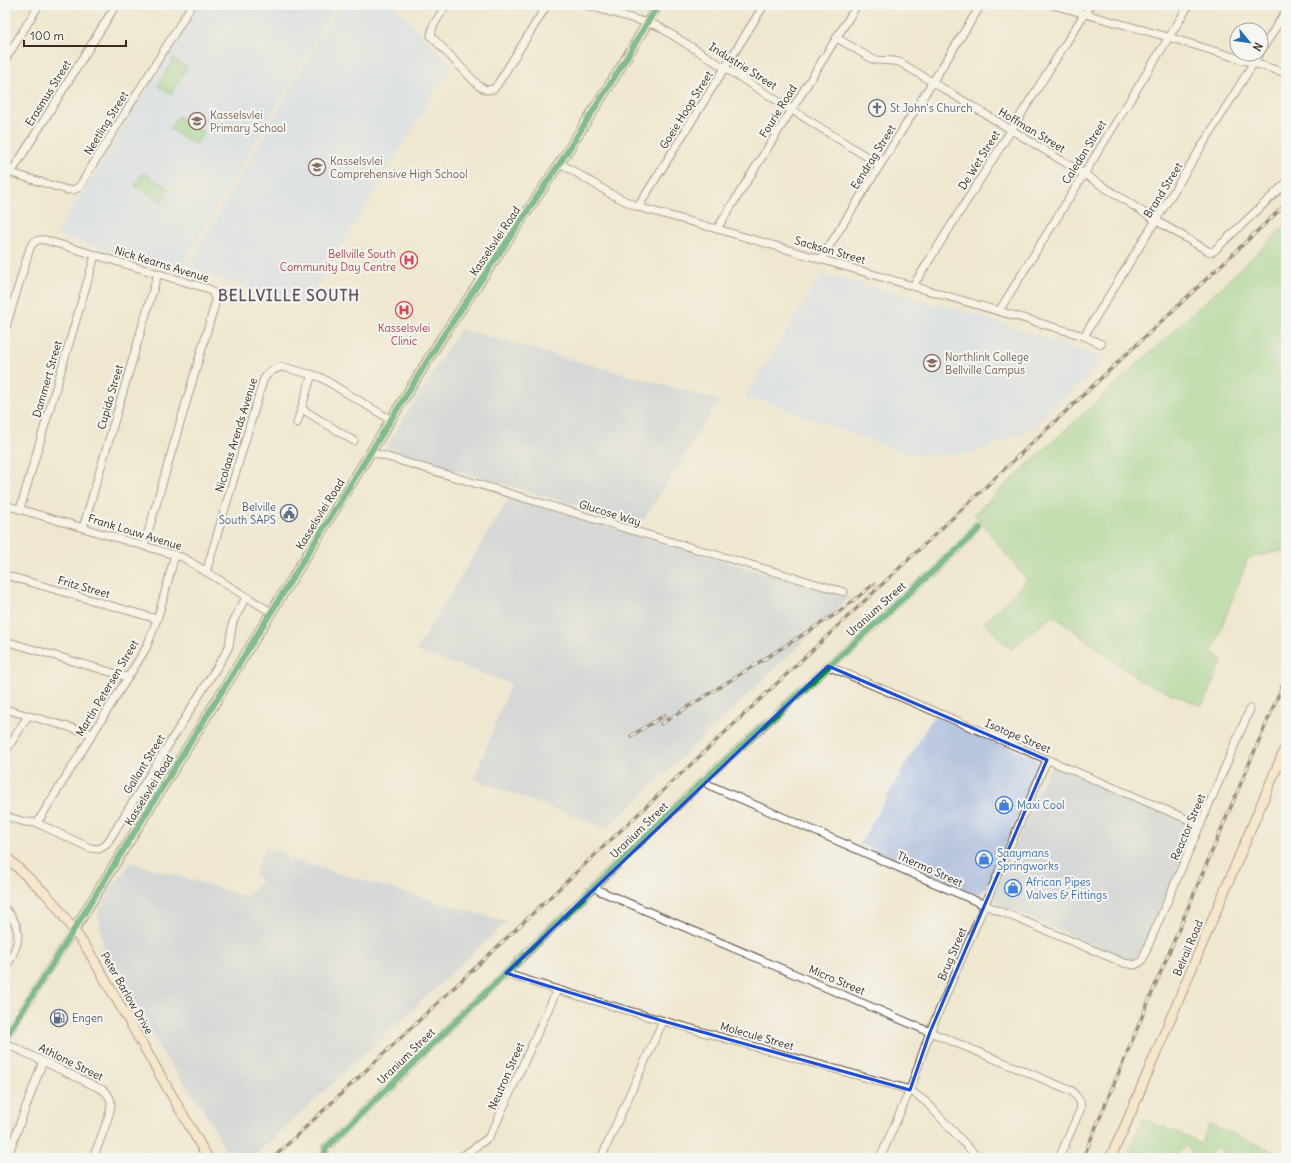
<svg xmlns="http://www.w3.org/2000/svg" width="1291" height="1163" viewBox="0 0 1291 1163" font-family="Delius,sans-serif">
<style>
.built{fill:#cadcf9}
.industrial{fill:#b7c5de}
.green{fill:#8dd28c;stroke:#647e55}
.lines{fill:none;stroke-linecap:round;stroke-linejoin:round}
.street-casing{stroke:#564639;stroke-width:9}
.secondary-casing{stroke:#564639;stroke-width:11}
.street{stroke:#fff;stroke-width:7}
.secondary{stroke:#ffe4c6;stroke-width:9}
.rail-casing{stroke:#3b2a1e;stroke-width:3.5}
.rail{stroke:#f6f6f2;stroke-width:2;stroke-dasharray:6;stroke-linecap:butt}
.cycleway-casing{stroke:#f6f6f2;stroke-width:8}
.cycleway{stroke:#00873e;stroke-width:6}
.marked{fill:none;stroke:#1d4ed8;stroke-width:3;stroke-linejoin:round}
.labels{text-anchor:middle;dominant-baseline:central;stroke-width:4;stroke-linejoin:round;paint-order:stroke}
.street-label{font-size:11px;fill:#3b2a1e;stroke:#f6f6f2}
.worship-label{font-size:11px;fill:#5b616d;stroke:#f6f6f2;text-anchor:start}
.education-label{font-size:11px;fill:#785e54;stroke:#f6f6f2;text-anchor:start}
.health-label{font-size:11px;fill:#be3a42;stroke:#f6f6f2;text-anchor:end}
.service-label{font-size:11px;fill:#4e5e75;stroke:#f6f6f2;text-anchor:end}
.shop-label{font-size:11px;fill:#366cbe;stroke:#f6f6f2;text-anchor:start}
.district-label{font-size:15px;font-weight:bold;letter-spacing:1px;fill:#665562;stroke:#f6f6f2}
</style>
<rect width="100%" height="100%" fill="#f6f6f2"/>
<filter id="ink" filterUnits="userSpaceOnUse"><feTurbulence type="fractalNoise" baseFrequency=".025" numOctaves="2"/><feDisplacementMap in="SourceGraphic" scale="8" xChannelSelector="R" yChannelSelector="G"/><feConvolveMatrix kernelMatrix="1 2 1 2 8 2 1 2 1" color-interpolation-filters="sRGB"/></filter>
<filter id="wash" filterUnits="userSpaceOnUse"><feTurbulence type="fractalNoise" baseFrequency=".012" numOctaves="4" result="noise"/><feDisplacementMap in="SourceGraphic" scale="16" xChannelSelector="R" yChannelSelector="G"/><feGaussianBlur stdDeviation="0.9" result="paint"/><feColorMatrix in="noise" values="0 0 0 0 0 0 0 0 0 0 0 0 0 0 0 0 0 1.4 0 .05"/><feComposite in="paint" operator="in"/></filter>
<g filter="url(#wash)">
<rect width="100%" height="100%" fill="#efe7d0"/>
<g class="built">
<polygon points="199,5 333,5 335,6 180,270 56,235"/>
<polygon points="339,5 394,5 451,66 304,307 202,272 187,268"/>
<polygon points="822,274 972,314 1093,355 1097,357 1099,361 1098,366 1047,414 1021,434 974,452 955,454 909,455 762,400 744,399"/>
</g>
<g class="industrial">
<polygon points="460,329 719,400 641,524 384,450"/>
<polygon points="510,496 624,532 849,598 607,829 474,779 511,683 416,651"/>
<polygon points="934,715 1034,758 1037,762 1038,768 987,888 980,894 973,893 860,844"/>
<polygon points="1052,767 1057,767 1186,822 1191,827 1192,834 1141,954 1136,959 1128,960 1000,905 994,898 994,894 1047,772"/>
<polygon points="265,847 287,855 286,858 507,922 252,1158 230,1158 202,1108 161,1051 104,952 98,912 109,891 129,865 130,862 246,896 249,894 261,882 254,875"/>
</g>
<g class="green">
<polygon points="173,59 187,67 171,94 158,86"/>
<polygon points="178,116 204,132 196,145 170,129"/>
<polygon points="143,173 170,189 162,202 135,186"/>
<polygon points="1286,225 1286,550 1248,558 1212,652 1223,660 1202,706 1141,681 1053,615 1011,649 984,623 1027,580 974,514 1216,292"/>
<polygon points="1143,1119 1202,1143 1209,1124 1286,1157 1286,1158 1228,1158 1218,1147 1207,1158 1195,1158 1191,1152 1188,1149 1189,1148 1187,1145 1174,1158 1126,1158"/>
</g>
</g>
<g filter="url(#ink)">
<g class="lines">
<g class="street-casing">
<g id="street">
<polyline points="446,5 433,26 431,36 479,86 486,90 494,89 499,82 547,5"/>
<polyline points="586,5 658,26 880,165"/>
<polyline points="1053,5 1168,37 1286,73"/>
<path d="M837 38 872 59C882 62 892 59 901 63L1084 174 1157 221 1208 251 1212 252 1215 250 1286 183"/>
<polyline points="1261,51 1286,11"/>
<polyline points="5,60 39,5"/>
<polyline points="560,163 611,194 638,207 717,229 1084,336 1101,344"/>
<polyline points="5,171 67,190 73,190 79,187 192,5"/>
<polyline points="11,173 116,5"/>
<polyline points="638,207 764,5"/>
<polyline points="717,229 857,5"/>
<polyline points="821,259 981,5"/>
<polyline points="913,286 1090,5"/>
<polyline points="5,302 13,304"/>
<polyline points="999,311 1189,5"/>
<path d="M5 330 30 248C33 241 37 239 45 240L209 289C214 293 215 297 215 304L144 546"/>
<polyline points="1084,336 1259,54"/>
<polyline points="302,409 354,441"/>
<polyline points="297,423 312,374"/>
<polyline points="371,452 631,530 844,592"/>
<polyline points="5,505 175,555 184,558 271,612"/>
<polyline points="20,509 95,256"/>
<polyline points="83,528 158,273"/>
<path d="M206 572 263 381C267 373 273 368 283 367L320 377 391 420"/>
<polyline points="5,575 157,619"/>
<polyline points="5,641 127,677"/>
<polyline points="828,666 1201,825"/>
<polyline points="5,709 93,734"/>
<polyline points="5,752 28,716"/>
<polyline points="704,780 709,785 985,905 1124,963 1135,965 1142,961 1145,953 1250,709"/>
<polyline points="5,816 25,822 37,823 90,848 99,849 106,845 225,654 229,646 233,622 246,597"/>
<path d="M37 823 145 650C159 620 166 587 175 555"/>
<polyline points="595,887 600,891 930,1032 1072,1091 1080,1101 1081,1108 1059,1158"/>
<path d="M5 909C26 930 18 947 5 969"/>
<path d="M506 973 510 975C642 1017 776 1052 910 1090L926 1102 978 1158"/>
<polyline points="5,1038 74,930"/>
<path d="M5 1043 103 1090C108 1094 111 1098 111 1103 112 1113 97 1147 93 1158"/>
<polyline points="7,1158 43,1061"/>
<polyline points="324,1158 326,1148 332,1142 704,780 980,528"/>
<polyline points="460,1158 488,1138 494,1128 557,990"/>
<polyline points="601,1158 663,1021"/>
<polyline points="880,1158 910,1090 930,1032 1047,760"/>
</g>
</g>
<g class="secondary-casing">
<g id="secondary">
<polyline points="5,856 47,895 57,907 88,950 208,1158"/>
<polyline points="74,930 441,339 560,163 619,70 658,5"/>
<polyline points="1110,1158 1123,1131 1286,746"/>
</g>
</g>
<use href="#street" class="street"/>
<use href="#secondary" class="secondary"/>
<g class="rail-casing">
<g id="rail">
<polyline points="661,724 839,612 874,584"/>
<polyline points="631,736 665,715"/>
<polyline points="273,1158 1286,204"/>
<polyline points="1083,1158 1162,969 1286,677"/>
</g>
</g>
<use href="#rail" class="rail"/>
<g class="cycleway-casing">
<g id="cycleway">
<polyline points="5,1038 60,952 441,339 560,163 619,70 658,5"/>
<polyline points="324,1158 326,1148 332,1142 704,780 980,528"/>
</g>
</g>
<use href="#cycleway" class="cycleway"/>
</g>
</g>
<path d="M0 0H1291V1163H0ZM828 666 1047 760 930 1032 910 1090 663 1021 506 973Z" fill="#efe7d0" fill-opacity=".55" fill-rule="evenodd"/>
<path class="marked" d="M828 666 1047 760 930 1032 910 1090 663 1021 506 973Z"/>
<defs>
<g id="church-ring" transform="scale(0.9)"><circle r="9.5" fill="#f6f6f2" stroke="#6b7280" stroke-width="1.5"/><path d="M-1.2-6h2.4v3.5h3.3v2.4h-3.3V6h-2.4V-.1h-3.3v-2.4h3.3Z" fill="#6b7280"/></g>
<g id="school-ring" transform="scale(0.9)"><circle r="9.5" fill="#f6f6f2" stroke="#8d6e63" stroke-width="1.5"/><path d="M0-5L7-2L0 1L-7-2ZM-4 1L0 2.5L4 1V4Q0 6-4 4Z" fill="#8d6e63"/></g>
<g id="hospital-ring" transform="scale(0.9)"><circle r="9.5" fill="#f6f6f2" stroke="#e0444e" stroke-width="1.5"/><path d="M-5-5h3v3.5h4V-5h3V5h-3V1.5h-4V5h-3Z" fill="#e0444e"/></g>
<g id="university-ring" transform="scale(0.9)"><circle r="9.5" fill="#f6f6f2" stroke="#8d6e63" stroke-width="1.5"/><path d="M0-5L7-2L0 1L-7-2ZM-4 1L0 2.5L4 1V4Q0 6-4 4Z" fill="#8d6e63"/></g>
<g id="civic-ring" transform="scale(0.9)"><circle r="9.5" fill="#f6f6f2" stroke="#5c6f8a" stroke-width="1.5"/><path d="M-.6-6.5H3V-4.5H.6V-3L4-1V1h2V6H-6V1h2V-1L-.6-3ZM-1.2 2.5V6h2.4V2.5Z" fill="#5c6f8a"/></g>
<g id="shop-ring" transform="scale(0.9)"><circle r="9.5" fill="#f6f6f2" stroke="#3f7fe0" stroke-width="1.5"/><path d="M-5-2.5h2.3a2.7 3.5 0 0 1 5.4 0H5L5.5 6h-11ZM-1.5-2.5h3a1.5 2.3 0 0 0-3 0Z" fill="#3f7fe0"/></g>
<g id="fuel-ring" transform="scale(0.9)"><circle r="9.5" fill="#f6f6f2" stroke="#5c6f8a" stroke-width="1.5"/><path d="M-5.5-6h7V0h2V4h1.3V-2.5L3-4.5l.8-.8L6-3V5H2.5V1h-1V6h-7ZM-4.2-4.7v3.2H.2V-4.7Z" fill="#5c6f8a"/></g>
</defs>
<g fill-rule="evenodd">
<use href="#church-ring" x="877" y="108"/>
<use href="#school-ring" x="197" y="121"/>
<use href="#school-ring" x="317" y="167"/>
<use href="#hospital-ring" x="409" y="260"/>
<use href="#hospital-ring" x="404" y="310"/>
<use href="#university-ring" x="932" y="363"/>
<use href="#civic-ring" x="289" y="513"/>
<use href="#shop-ring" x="1004" y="805"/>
<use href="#shop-ring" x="984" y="859"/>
<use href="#shop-ring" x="1013" y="888"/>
<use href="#fuel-ring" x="59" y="1018"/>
</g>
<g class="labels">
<g class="street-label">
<text transform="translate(743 66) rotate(32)">Industrie Street</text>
<text transform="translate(48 93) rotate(-58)">Erasmus Street</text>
<text transform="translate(686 110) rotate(-58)">Goeie Hoop Street</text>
<text transform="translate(778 111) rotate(-58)">Fourie Road</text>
<text transform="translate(106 123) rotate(-58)">Neetling Street</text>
<text transform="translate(1032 130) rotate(31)">Hoffman Street</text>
<text transform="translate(1084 152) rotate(-58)">Caledon Street</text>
<text transform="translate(873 157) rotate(-58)">Eendrag Street</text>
<text transform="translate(979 160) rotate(-58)">De Wet Street</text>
<text transform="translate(1163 190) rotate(-58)">Brand Street</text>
<text transform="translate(495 241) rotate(-56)">Kasselsvlei Road</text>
<text transform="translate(830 250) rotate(16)">Sackson Street</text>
<text transform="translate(162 264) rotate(17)">Nick Kearns Avenue</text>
<text transform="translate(47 379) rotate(-74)">Dammert Street</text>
<text transform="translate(110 397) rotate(-74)">Cupido Street</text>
<text transform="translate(236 435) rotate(-73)">Nicolaas Arends Avenue</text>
<text transform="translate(610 513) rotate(17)">Glucose Way</text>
<text transform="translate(320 514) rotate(-58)">Kasselsvlei Road</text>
<text transform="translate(135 532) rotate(17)">Frank Louw Avenue</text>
<text transform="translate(84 587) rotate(16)">Fritz Street</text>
<text transform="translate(876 609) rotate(-42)">Uranium Street</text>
<text transform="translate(107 688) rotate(-59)">Martin Petersen Street</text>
<text transform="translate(1018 736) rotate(23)">Isotope Street</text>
<text transform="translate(144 764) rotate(-58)">Gallant Street</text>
<text transform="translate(149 790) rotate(-58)">Kasselsvlei Road</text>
<text transform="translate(1188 827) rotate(-67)">Reactor Street</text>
<text transform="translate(639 830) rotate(-44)">Uranium Street</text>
<text transform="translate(930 869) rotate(24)">Thermo Street</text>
<text transform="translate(1188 948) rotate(-67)">Belrail Road</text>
<text transform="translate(952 954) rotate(-67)">Brug Street</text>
<text transform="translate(837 980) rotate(23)">Micro Street</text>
<text transform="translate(127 993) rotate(60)">Peter Barlow Drive</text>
<text transform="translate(757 1036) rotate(16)">Molecule Street</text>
<text transform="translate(406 1056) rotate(-44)">Uranium Street</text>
<text transform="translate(71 1062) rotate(26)">Athlone Street</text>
<text transform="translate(506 1076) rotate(-66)">Neutron Street</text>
</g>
<g class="worship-label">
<text x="890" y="108">St John's Church</text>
</g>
<g class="education-label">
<text x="210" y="115">Kasselsvlei<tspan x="210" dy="13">Primary School</tspan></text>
<text x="330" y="161">Kasselsvlei<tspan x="330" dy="13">Comprehensive High School</tspan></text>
<text x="945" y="357">Northlink College<tspan x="945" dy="13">Bellville Campus</tspan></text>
</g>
<g class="health-label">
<text x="396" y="254">Bellville South<tspan x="396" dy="13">Community Day Centre</tspan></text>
<text x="404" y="328" text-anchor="middle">Kasselsvlei<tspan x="404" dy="13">Clinic</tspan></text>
</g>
<g class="service-label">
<text x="276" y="507">Belville<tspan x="276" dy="13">South SAPS</tspan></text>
<text x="72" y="1018" text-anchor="start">Engen</text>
</g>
<g class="shop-label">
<text x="1017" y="805">Maxi Cool</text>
<text x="997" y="853">Saaymans<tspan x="997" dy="13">Springworks</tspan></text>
<text x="1026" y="882">African Pipes<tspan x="1026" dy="13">Valves &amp; Fittings</tspan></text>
</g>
<g class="district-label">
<text x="289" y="295">BELLVILLE SOUTH</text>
</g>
</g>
<rect width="1291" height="1163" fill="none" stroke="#f6f6f2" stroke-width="20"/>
<g transform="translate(1249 42) rotate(119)"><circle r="19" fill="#f6f6f2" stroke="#aba49d"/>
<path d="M0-3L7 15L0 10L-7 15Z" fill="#1f6fb2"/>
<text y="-6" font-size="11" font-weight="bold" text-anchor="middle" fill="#3b2a1e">N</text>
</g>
<path d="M24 40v6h102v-6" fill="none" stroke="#3b2a1e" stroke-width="2"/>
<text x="30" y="40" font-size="12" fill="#3b2a1e" stroke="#f6f6f2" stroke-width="3" paint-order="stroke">100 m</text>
</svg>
